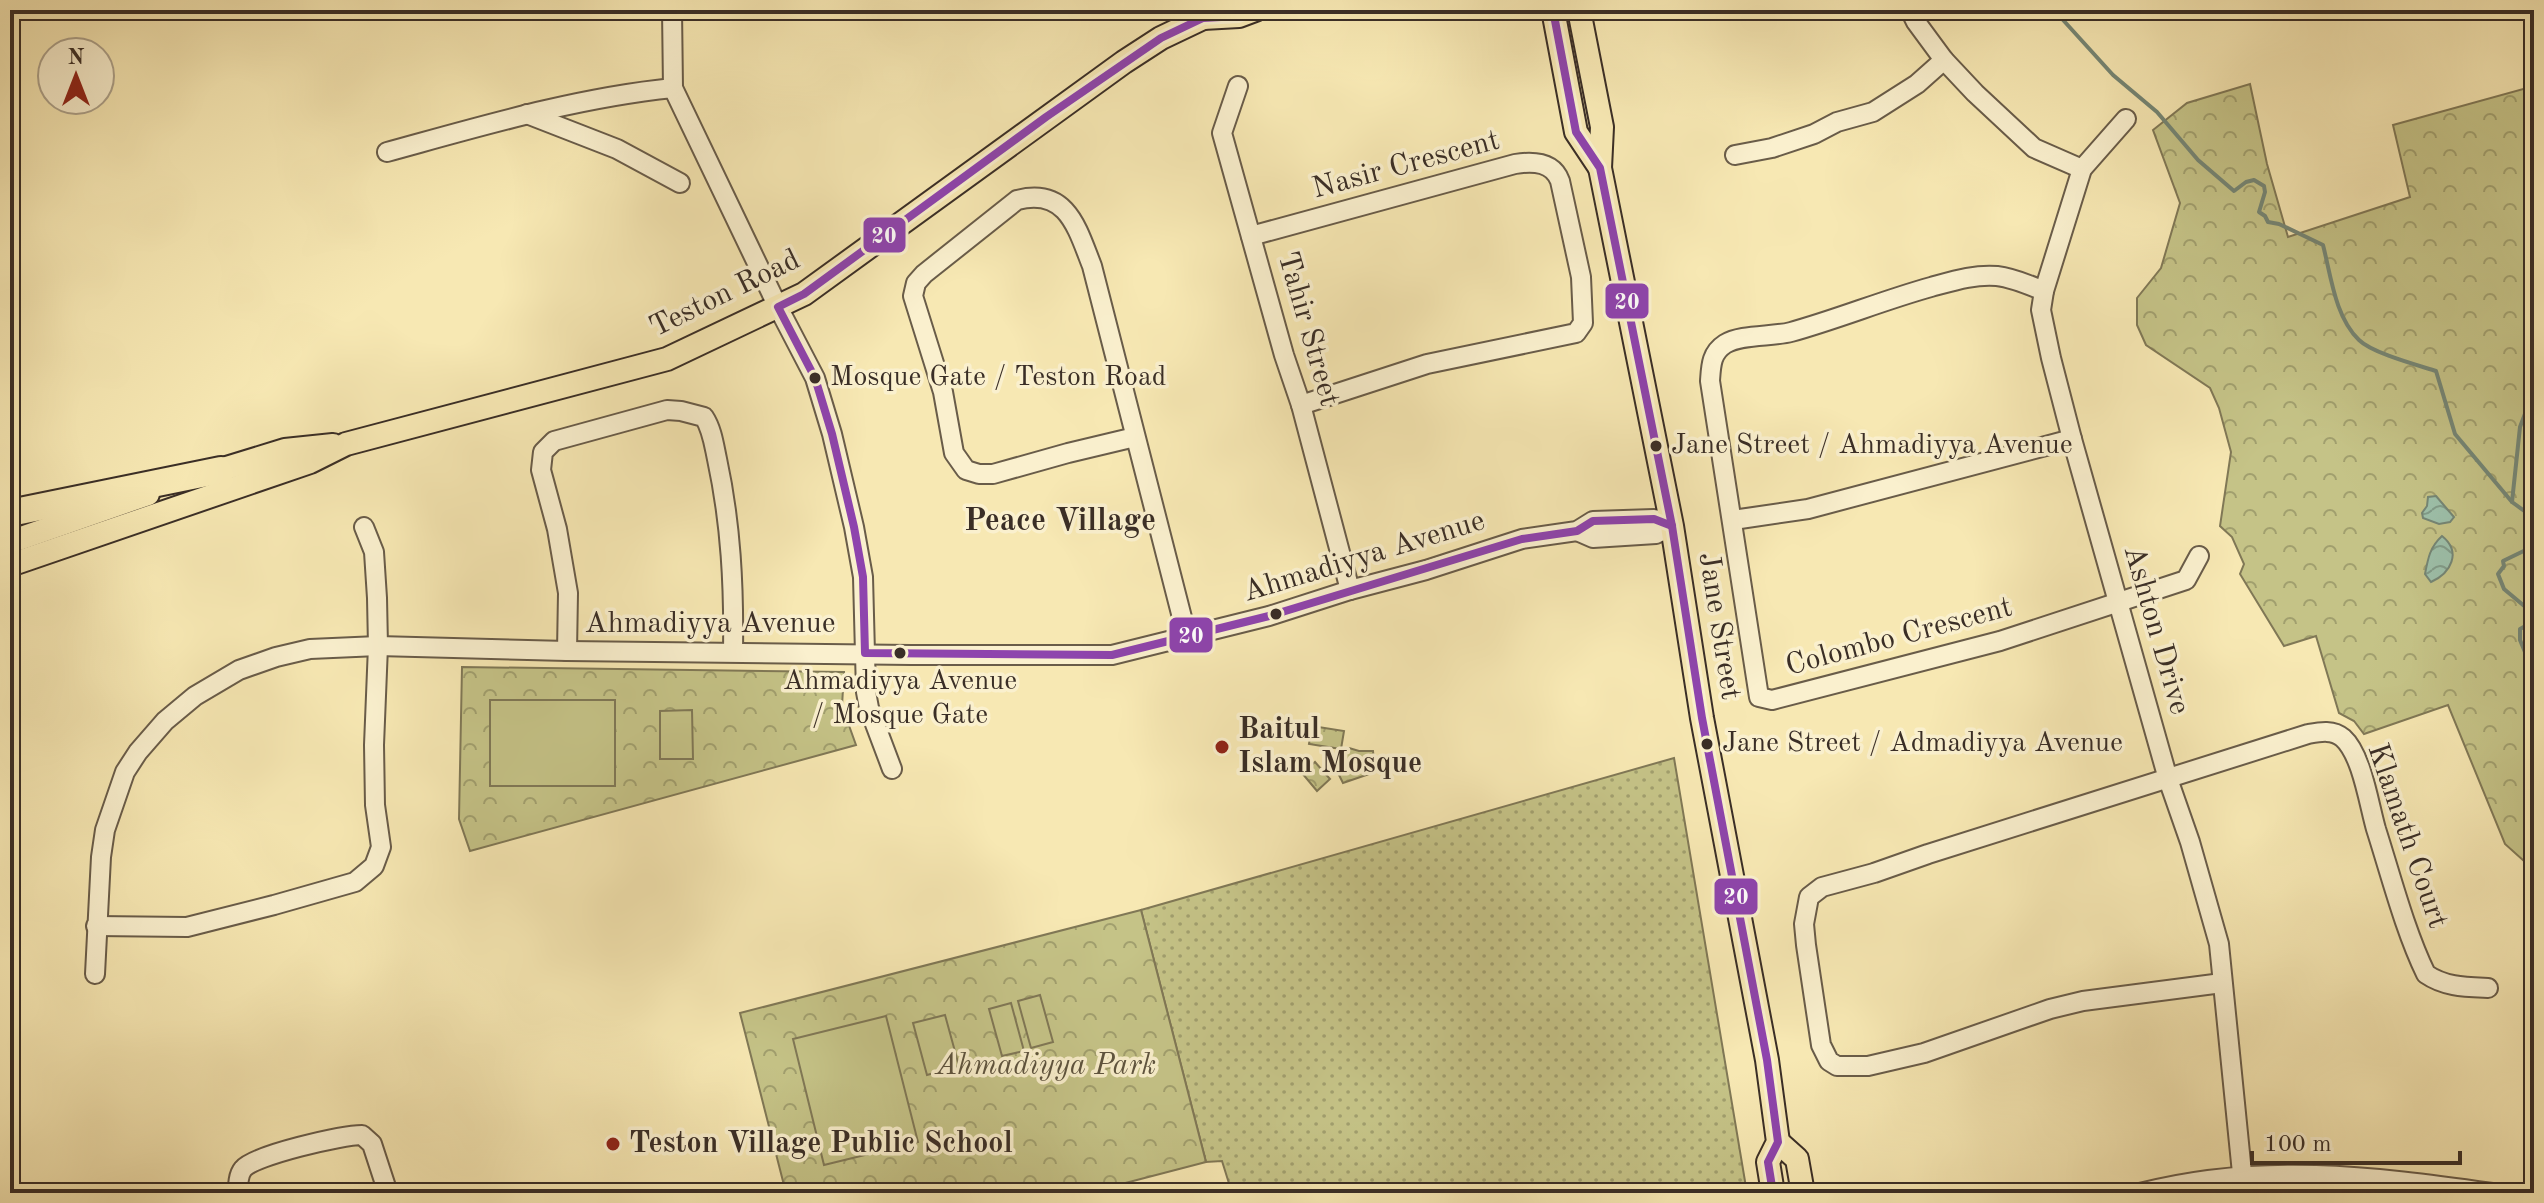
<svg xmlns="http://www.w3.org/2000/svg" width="2544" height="1203" viewBox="0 0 2544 1203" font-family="'Old Standard TT',serif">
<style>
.grass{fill:url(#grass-dots);stroke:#807856;stroke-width:2}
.forest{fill:url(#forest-crowns);stroke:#807856;stroke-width:2}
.garden{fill:#c5c387;stroke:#807856;stroke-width:2}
.water{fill:url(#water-waves);stroke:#758675;stroke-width:2}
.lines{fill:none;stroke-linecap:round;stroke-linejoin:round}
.stream{stroke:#758675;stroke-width:4}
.minor-casing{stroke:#695c49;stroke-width:22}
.major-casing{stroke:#3a2e26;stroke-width:26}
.highway-casing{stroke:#3a2e26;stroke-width:30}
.minor{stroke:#faf0ce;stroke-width:18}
.major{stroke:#f7e8b3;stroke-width:22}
.highway{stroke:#f7e8b3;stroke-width:26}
.bus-1-casing{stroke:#faf0ce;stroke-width:14}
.bus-1{stroke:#8e44ad;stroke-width:8}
.bus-dot{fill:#3a2e26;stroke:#faf0ce;stroke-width:3}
.poi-dot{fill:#8f2418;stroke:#faf0ce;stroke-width:3}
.labels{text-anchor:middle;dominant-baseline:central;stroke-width:7;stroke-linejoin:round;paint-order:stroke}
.bus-label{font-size:28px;fill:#3a2e26;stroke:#faf0ce;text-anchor:start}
.street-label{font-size:30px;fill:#3a2e26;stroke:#faf0ce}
.poi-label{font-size:30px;font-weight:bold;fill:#3a2e26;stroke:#faf0ce;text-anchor:start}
.park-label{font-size:30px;font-style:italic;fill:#5d533e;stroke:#faf0ce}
.neighbourhood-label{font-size:32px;font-weight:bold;fill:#3a2e26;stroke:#faf0ce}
.line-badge{stroke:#faf0ce;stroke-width:3}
.badge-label{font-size:22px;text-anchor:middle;font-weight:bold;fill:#fff}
</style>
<defs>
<pattern id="grass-dots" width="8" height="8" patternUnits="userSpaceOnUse" patternTransform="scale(2)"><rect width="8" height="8" fill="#c5c387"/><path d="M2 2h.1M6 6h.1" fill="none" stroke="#a19f6e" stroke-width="1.8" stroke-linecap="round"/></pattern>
<pattern id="forest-crowns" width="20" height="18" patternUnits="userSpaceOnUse" patternTransform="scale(2)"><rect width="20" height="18" fill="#c5c387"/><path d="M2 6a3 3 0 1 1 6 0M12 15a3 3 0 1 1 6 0" fill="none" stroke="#a19f6e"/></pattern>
<pattern id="water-waves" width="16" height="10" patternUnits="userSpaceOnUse" patternTransform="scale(2)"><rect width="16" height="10" fill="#9dc0aa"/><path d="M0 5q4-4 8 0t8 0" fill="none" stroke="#819c8a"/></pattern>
</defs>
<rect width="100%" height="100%" fill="#f7e8b3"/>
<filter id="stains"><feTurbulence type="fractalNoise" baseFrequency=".0025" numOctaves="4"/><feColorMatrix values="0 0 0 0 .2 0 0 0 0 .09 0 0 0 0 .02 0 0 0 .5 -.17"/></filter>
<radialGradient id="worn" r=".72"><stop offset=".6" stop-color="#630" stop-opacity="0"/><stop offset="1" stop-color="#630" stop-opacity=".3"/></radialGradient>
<polygon class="grass" points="1674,758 1747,1193 1232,1193 1222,1161 1206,1162 1141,910"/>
<g class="forest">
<polygon points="2250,84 2267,164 2288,237 2410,197 2393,125 2534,86 2534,870 2505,844 2448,705 2364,734 2354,721 2339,713 2316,636 2284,646 2240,574 2244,564 2232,537 2220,526 2231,452 2219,408 2210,388 2146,345 2137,325 2137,298 2161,268 2180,203 2153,130 2187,103"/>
<polygon points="462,667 844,672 842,706 856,745 470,851 459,819"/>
<polygon points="1312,726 1344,731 1341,749 1309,744"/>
<polygon points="1349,748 1359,751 1373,751 1375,772 1343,783 1336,769 1343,760 1344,752"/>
<polygon points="1315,762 1330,779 1317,791 1302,773"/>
<polygon points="1141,910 1206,1162 1087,1193 786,1193 740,1013"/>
</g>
<g class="garden">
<rect x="490" y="700" width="125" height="86"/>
<polygon points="692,710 693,759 660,759 660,711"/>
<polygon points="1040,995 1053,1042 1031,1048 1018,1001"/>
<polygon points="1011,1003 1024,1051 1002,1056 989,1009"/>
<polygon points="945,1015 959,1066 927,1075 913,1023"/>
<polygon points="886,1016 918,1142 824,1165 793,1039"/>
</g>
<g class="water">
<polygon points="2436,496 2454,517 2450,522 2439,524 2423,518 2422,513 2427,506 2428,497"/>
<path d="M2442 536C2462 552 2451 573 2431 582L2425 574C2428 558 2430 547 2442 536Z"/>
</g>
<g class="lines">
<g class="stream">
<path d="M2054 10 2113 75 2157 112 2198 160 2234 191 2246 182 2254 180 2264 186 2265 192 2259 212 2265 216 2268 222 2279 224 2323 245C2331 276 2335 317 2359 340 2372 353 2417 365 2436 371L2455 434 2512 502 2534 518"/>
<polyline points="2512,502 2520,427 2534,390"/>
<polyline points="2534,546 2503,561 2504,566 2498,574 2504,589 2529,610 2531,623 2520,629 2520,640 2530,664 2534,688"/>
</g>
<g class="minor-casing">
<g id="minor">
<polyline points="672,10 673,88 778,307 815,378 832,434 854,527 863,577 866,692 869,708 892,769"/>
<polyline points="1944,60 1975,93 2034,148 2082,169"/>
<polyline points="1238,86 1222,133 1284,355 1301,405 1350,590"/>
<polyline points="527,114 617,149 680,183"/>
<polyline points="2126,119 2082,169 2044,291 2041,310 2051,358 2072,439 2168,779 2190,842 2219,944 2244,1193"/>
<path d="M387 152C482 126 575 98 673 88"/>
<polyline points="1735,155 1772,148 1814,134 1837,122 1873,112 1917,84 1944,60 1916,22 1910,10"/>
<path d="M1251 236 1515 164C1534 161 1553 162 1560 181L1581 277 1583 323 1576 333 1427 364 1301 405"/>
<path d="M2044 291C2029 285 2014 278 1997 276 1975 274 1953 281 1931 287 1884 300 1838 319 1791 332 1772 337 1741 334 1725 344 1711 353 1711 366 1710 381L1759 697 1772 700 2000 641 2186 580 2199 556"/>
<path d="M1135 437 1068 453 993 474H979L966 470 954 453 943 392 913 296 916 283 924 274 1017 200C1067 187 1077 228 1092 266L1187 637"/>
<polyline points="1733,520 1808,509 2072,439"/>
<polyline points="1577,531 1593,538 1656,534 1672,526"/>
<path d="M567 651 568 593 557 529 541 470 543 452 554 441 667 410 681 411 704 417C712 429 714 445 717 459 731 524 734 586 733 652"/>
<polyline points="96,926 187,927 274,905 355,882 374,866 381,847 375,805 374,745 378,646 377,598 374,552 364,527"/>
<polyline points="95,974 101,857 105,830 125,772 138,752 165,721 195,696 239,670 276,657 310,649 378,646 567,651 911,655 1112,655 1269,616 1350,590 1426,570 1522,539 1577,531 1593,521 1654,519 1672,526"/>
<path d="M2222 983 2083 1001 2050 1009 1924 1053 1868 1066H1837L1829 1061 1821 1045 1806 945 1804 924 1809 897 1822 887 1874 873 1928 854 2308 734C2319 732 2333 729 2343 738 2362 755 2369 805 2376 829 2391 876 2405 931 2426 974 2445 987 2465 987 2488 988"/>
<path d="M238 1193C238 1185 238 1175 243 1169 254 1155 343 1135 362 1135L372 1144 388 1193"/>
<path d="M2140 1193C2260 1162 2371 1176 2492 1193"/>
</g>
</g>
<g class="major-casing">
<g id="major">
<polyline points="1553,10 1576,132 1600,168"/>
<polyline points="1579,10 1602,127 1600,168 1672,526 1702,718 1767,1060 1778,1142 1768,1162 1773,1193"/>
<polyline points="1203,18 1239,16 1255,10"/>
<polyline points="207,474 285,450 333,445"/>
<polyline points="10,542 148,494"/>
<polyline points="10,565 310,462 346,444 667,359 804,294 1124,62 1161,38 1203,18 1211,10"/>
<polyline points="1778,1142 1797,1159 1803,1193"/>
</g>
</g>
<g class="highway-casing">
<polyline id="highway" points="10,513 221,470"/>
</g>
<use href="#minor" class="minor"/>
<use href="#major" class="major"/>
<use href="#highway" class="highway"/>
<g class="bus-1-casing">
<g id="bus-1">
<polyline points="1255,10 1239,16 1203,18 1161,38 1046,117 804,294 778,307 815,378 832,434 854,527 863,577 865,653 1112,655 1269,616 1522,539 1577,531 1593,521 1654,519 1672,526"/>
<polyline points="1553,10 1576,132 1600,168 1672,526 1702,718 1767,1060 1778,1142 1768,1162 1773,1193"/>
</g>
</g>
<use href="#bus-1" class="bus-1"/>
</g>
<g class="bus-dot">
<circle cx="815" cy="378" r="7"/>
<circle cx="1656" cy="446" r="7"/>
<circle cx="1276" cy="614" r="7"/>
<circle cx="900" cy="653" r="7"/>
<circle cx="1707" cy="744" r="7"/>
</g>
<g class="poi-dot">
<circle cx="1222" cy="747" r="8"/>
<circle cx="613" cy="1144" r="8"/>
</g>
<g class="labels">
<g class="bus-label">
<text x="830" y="378">Mosque Gate / Teston Road</text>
<text x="1671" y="446">Jane Street / Ahmadiyya Avenue</text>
<text x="900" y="682" text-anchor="middle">Ahmadiyya Avenue<tspan x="900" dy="34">/ Mosque Gate</tspan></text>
<text x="1722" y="744">Jane Street / Admadiyya Avenue</text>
</g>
<g class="street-label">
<text transform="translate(1406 165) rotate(-15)">Nasir Crescent</text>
<text transform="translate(725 294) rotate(-26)">Teston Road</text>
<text transform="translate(1308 329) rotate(74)">Tahir Street</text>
<text transform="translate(1364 557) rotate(-17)">Ahmadiyya Avenue</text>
<text x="710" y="624">Ahmadiyya Avenue</text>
<text transform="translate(1719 626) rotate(81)">Jane Street</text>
<text transform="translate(2156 630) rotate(74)">Ashton Drive</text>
<text transform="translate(1899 637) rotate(-15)">Colombo Crescent</text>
<text transform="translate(2407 836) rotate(71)">Klamath Court</text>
</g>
<g class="poi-label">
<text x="1238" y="730">Baitul<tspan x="1238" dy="34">Islam Mosque</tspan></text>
<text x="629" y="1144">Teston Village Public School</text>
</g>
<g class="park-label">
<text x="1046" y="1066">Ahmadiyya Park</text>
</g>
<g class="neighbourhood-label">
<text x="1060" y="522">Peace Village</text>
</g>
</g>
<g class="line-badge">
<rect x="862" y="216" width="45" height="38" rx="8" fill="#8e44ad"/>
<rect x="1604" y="282" width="46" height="38" rx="8" fill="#8e44ad"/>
<rect x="1168" y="616" width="46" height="38" rx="8" fill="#8e44ad"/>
<rect x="1713" y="877" width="46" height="39" rx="8" fill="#8e44ad"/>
</g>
<g class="badge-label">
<text x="884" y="243">20</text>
<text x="1627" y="309">20</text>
<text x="1191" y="643">20</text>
<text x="1736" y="904">20</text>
</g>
<rect width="2544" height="1203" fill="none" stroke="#f7e8b3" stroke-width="40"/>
<rect x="12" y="12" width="2520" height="1179" fill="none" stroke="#3a2e26" stroke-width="4"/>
<rect x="20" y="20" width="2504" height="1163" fill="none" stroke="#3a2e26" stroke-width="2"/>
<g transform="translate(76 76)"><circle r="38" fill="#faf0ce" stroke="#ada28b" stroke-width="2"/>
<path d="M0-6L14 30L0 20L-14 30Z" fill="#8f2418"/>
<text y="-12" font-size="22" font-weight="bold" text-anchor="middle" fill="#3a2e26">N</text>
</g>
<path d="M2252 1151v12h208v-12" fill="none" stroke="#3a2e26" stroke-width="4"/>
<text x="2264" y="1151" font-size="24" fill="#3a2e26" stroke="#faf0ce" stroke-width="6" paint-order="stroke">100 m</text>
<rect width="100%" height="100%" filter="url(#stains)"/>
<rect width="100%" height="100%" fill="url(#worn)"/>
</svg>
